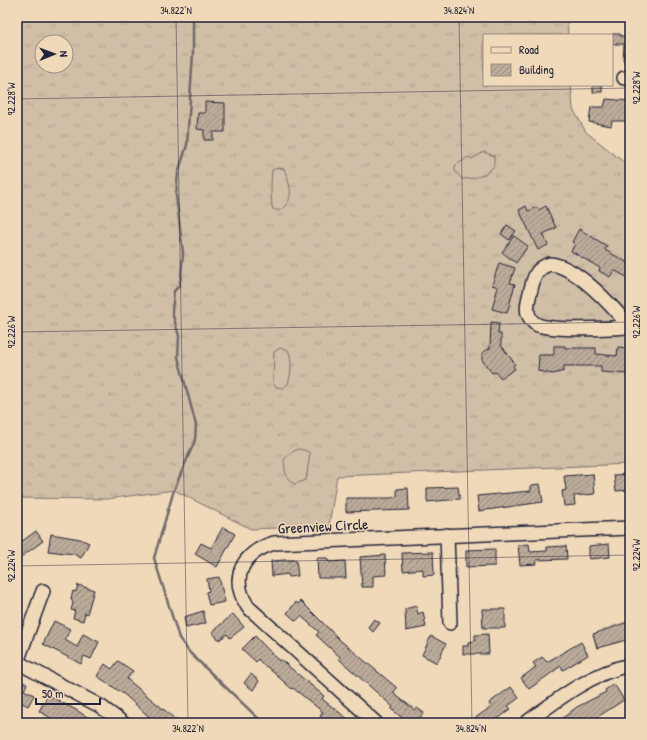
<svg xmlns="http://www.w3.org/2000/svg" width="647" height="740" viewBox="0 0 647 740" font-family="'Patrick Hand',sans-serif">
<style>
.grass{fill:url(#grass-tufts);stroke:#7a7070;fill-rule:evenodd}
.garden{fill:#d1bea6;stroke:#7a7070}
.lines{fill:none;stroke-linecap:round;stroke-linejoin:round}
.stream{stroke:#71696b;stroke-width:2.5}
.building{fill:url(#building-hatch);stroke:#22223b}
.minor-casing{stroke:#22223b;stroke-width:16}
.minor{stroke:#efd9b8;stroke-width:13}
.ticks{fill:none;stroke:#22223b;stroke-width:1;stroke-opacity:0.45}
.labels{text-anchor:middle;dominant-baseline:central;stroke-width:3;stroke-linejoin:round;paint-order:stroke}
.street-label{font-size:15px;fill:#22223b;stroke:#efd9b8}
.neatline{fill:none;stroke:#22223b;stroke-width:1.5}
.ticks-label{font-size:10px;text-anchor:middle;fill:#22223b}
</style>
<defs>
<pattern id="grass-tufts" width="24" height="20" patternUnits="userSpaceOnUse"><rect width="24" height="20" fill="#d1bea6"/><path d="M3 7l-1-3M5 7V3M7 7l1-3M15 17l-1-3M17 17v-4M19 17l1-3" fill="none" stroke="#b3a390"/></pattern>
<pattern id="building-hatch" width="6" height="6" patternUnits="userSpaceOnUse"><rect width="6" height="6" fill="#bcab99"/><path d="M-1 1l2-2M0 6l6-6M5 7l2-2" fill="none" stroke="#988b7e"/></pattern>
</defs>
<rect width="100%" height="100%" fill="#efd9b8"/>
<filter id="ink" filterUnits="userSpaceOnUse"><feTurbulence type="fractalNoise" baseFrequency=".025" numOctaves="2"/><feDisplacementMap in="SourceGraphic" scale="8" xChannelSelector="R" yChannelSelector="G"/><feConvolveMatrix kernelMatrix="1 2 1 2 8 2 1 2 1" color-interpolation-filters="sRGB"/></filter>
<g filter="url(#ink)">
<path class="grass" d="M17 17H567L568 35H484V85H571L573 109 586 132 630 167V464L337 476 329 526 251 529 174 490 107 499 17 498ZM42 42H66V66H42Z"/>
<g class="garden">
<path d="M484 152 494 156V166C486 176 474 179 462 179L455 171V166L468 157 472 159Z"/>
<path d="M278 168 284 169C289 182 295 197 284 207 281 211 278 211 273 209 270 202 271 179 272 170Z"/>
<path d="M280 348 288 350C293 360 291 374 288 384L283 388 276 387 273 383 274 352Z"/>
<path d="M298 449 304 450 310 453 306 480 295 484C285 480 285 470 284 460L290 453Z"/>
</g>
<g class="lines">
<polyline class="stream" points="193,17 193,53 187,145 178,173 176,195 183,253 181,277 179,286 174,291 172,312 179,336 178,357 196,425 195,440 174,490 154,558 179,638 190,653 263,723"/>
</g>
<g class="building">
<polygon points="612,34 620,34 620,36 630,36 630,60 623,60 624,44 612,44"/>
<rect x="593" y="85" width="9" height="7"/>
<polygon points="606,99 630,101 630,121 612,121 611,126 589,122 591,107 604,107"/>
<polygon points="205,102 225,103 225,132 213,132 213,140 204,140 204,130 197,129 198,113 205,113"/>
<polygon points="526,206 528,211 537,207 539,210 546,206 556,228 543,234 548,245 538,250 519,210"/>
<polygon points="507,225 516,231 509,240 501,234"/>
<polygon points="579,229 607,246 605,250 630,264 630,279 614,270 610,277 599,271 600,268 571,251 575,244 572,242"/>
<polygon points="514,236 528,246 516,263 502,252"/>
<polygon points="499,263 515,268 510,283 515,284 507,313 492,309 498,287 492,285"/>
<polygon points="491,322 499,323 498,334 501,334 501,345 515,364 513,366 515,369 501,378 496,372 492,373 482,360 482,353 490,348"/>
<polygon points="554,346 565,346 565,348 596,348 596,354 617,356 618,347 629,348 627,374 601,372 601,366 564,366 564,371 553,374 538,371 539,355 554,355"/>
<polygon points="593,474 595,494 574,496 575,505 564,506 562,491 566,490 564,476"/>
<polygon points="629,474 630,490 616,491 614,475"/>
<polygon points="540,484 543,502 479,511 477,496 531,491 531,485"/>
<polygon points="458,487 460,499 427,502 427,488"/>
<polygon points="408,488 409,510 346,512 346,498 391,498 397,496 397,489"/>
<polygon points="223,527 235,534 217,567 195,554 201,543 211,548"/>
<polygon points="36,531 43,541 17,560 17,545"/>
<polygon points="51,534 80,539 89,543 81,558 74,554 48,551"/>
<polygon points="529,544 530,552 547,551 547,547 566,546 567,559 536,560 537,564 520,565 518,545"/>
<polygon points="609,544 610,557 589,559 589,546"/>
<polygon points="495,549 495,566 466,567 466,550"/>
<polygon points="433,552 434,575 423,576 423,569 403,571 402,553"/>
<polygon points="385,555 386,575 373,576 373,587 362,587 360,557"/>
<polygon points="317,558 327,558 329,562 345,561 346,578 318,578"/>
<polygon points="285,560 296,560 298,576 289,577 288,574 272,576 271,561"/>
<polygon points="219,577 225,602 209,605 206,592 209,591 207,579"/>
<polygon points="78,585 94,590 87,614 85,613 83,621 73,618 75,611 71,610 73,603 71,599 73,591 76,592"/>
<polygon points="301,601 341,641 397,688 393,693 415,710 417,708 424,713 416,723 409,723 391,709 393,707 339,659 340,657 316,635 319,632 301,616 296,621 287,613 296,602 298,604"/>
<polygon points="416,606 418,614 423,612 426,627 406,631 405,609"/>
<polygon points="482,609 505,609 505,628 483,628"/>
<polygon points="203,611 206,623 186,628 184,617"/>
<polygon points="233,614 244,627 230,638 227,634 219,640 212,632"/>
<polygon points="374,619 380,623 373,632 368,627"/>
<polygon points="54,621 70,629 65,640 77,647 83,634 99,642 91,659 84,656 81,664 43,644"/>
<polygon points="630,621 630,639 597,648 593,634"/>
<polygon points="488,634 489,654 463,654 463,646 468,646 468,642 475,641 475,635"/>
<polygon points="255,636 279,661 280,659 324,696 322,699 353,723 329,723 320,716 323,712 293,688 292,689 266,666 265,667 258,659 256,662 242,649"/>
<polygon points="431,636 446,644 437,663 422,655"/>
<polygon points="581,642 588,655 563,670 561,666 529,689 521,678 536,667 533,663 542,657 547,662"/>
<polygon points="118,661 133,671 127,679 180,723 156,723 125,695 97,676 105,664 112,669"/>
<polygon points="251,674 259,681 253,690 244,683"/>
<polygon points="17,679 27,684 24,690 34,695 28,706 18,701 17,705"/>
<polygon points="614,684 624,700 588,723 556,723 577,707 606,692 605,690"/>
<polygon points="511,687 519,698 508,706 511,709 492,723 468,723 491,707 489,703"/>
<polygon points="48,695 76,710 97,723 59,723 39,711"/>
</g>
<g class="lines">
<g class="minor-casing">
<g id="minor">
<polyline points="624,78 630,78"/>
<path d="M550 264C577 266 613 307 630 327 603 328 566 331 541 326 536 325 531 321 529 316 525 308 529 298 531 289 534 277 536 268 550 264Z"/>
<polyline points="447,535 450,623"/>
<polyline points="17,662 100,706 123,723"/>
<polyline points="17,662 43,591"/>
<path d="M376 723 248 607C229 578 242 553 274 543L630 528"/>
<path d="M526 723C558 699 591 673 630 665"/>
</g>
</g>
<use href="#minor" class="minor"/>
</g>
</g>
<path class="ticks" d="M176 17 188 723M459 17 472 723M17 99 630 88M17 332 630 322M17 566 630 555"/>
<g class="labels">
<g class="street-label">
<text transform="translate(323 526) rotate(-3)">Greenview Circle</text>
</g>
</g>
<rect width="647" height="740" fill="none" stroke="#efd9b8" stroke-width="44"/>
<rect x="483" y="34" width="130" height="52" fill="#efd9b8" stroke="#9d9086"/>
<rect x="491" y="47" width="20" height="6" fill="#efd9b8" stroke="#9d9086"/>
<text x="519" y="54" font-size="12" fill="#22223b">Road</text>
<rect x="491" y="64" width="20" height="12" fill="url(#building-hatch)" stroke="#9d9086"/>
<text x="519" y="74" font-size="12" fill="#22223b">Building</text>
<g transform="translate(54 54) rotate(89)"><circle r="19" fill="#efd9b8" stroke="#9d9086"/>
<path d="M0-3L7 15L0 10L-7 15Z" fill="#22223b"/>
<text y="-6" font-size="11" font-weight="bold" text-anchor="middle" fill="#22223b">N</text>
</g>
<path d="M36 698v6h64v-6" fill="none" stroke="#22223b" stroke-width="2"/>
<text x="42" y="698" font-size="12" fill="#22223b" stroke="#efd9b8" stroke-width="3" paint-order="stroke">50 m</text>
<rect x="22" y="22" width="603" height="696" class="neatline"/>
<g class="ticks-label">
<text x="176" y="14">34.822°N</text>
<text x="459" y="14">34.824°N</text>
<text transform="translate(636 88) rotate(-90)" y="4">92.228°W</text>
<text transform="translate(11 99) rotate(-90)" y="4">92.228°W</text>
<text transform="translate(636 322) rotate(-90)" y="4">92.226°W</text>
<text transform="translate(11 332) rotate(-90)" y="4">92.226°W</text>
<text transform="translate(636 555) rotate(-90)" y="4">92.224°W</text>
<text transform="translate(11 566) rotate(-90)" y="4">92.224°W</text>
<text x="188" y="732">34.822°N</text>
<text x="471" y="732">34.824°N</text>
</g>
</svg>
